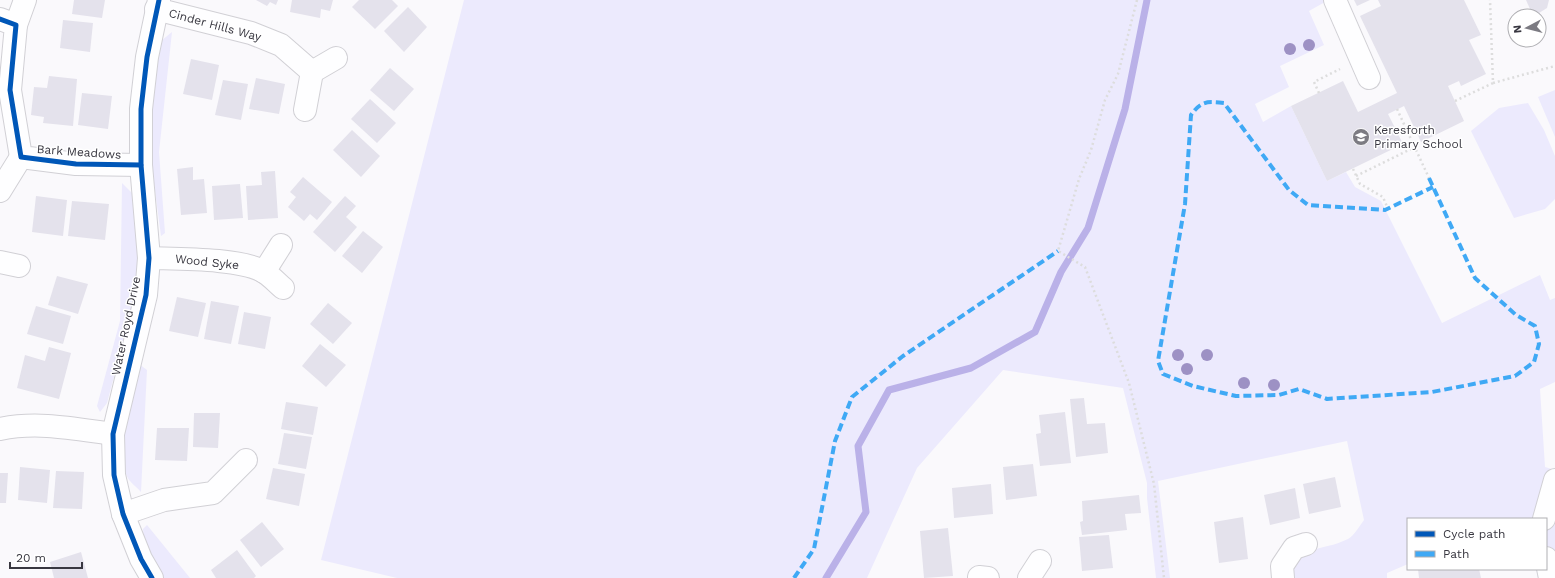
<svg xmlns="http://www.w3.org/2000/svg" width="1555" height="578" viewBox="0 0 1555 578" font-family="'Work Sans',sans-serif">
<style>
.green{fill:#eceafd}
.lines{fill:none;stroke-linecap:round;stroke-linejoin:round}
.stream{stroke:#bab1e8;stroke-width:7}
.building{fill:#e4e2ec}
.minor-casing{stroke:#d1d0d5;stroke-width:24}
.path{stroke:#ddd;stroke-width:2.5;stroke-dasharray:2 3;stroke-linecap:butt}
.minor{stroke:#fefeff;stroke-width:22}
.quiet{stroke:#3fa9f5;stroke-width:4;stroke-dasharray:8 4;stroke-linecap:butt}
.cycleway-casing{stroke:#fff;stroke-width:8}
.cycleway{stroke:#0057b8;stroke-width:5}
.tree{fill:#9d91c4}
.labels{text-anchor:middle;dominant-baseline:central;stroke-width:3;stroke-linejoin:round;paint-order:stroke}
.street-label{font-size:12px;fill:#383740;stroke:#fff}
.poi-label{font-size:12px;fill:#383740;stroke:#fff;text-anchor:start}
</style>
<rect width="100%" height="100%" fill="#faf9fc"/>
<g class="green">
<path d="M464 0H1324L1325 2 1309 11 1324 45 1280 66 1289 87 1255 104 1263 122 1291 106 1327 181 1346 172 1355 187 1381 201 1442 323 1540 275 1550 300 1555 298V382L1540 389 1545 467 1555 470V578H1538L1536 569H1546V519H1408V564L1387 573V578H1289C1305 541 1319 553 1348 539 1354 536 1360 525 1364 520L1347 441 1158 481 1170 578H1156L1147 498V483L1123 388 1003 370 917 468 867 578H397L321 560Z"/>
<polygon points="172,32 159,152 165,233 161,236 150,153 151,86 161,41"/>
<polygon points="1555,90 1555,137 1538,97"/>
<polygon points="1528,103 1544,130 1555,156 1555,199 1545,209 1514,218 1471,131 1499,108"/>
<polygon points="122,183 132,193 139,259 133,305 107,403 100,412 97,406 120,321"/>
<path d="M139 364 147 370 141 492C138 488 133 485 130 481 112 457 133 392 139 364Z"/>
<polygon points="147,525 190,578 164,578 144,540 143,529"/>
</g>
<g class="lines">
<polyline class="stream" points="826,578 866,512 858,446 889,390 971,368 1035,332 1061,272 1088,228 1125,109 1147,0"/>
</g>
<g class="building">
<polygon points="74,0 105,0 102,18 72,14"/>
<polygon points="256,0 278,0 276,5 270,2 267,6"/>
<polygon points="292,0 333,0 330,11 321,9 320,18 290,12"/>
<polygon points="359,0 392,0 398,6 375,29 352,7"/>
<polygon points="1354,0 1370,0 1357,6"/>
<polygon points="1378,0 1464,0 1481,35 1469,40 1486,74 1461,86 1459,81 1448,86 1464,121 1421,142 1404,106 1388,114 1403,144 1327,181 1291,106 1343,81 1358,112 1397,93 1360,16 1381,6"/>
<polygon points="1526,0 1549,0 1547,8 1539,13 1530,9"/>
<polygon points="408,7 427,27 404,52 384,31"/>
<polygon points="63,20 93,23 90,52 60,48"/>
<polygon points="191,59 219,65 212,100 183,94"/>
<polygon points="390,68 414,89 394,111 370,90"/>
<polygon points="49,76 77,79 73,126 43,123 44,117 31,115 34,87 47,88"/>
<polygon points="256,78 285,84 279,114 249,109"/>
<polygon points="223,80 248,84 241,120 215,115"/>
<polygon points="82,93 112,96 108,129 78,125"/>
<polygon points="370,99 396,123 377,143 351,119"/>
<polygon points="352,130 380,156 361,177 333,150"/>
<polygon points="193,167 193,180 204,179 207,213 181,215 177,169"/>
<polygon points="275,171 278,218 248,220 246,186 262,185 261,172"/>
<polygon points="303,177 332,202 317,220 310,214 304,221 288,207 296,197 290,192"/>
<polygon points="240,184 243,218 214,220 212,186"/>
<polygon points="36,196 67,200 63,236 32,232"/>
<polygon points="345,196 356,206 346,217 357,227 335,252 313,232"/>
<polygon points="72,201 109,204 105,240 68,236"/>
<polygon points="363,231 383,247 362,273 342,256"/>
<polygon points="57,276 88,284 78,314 48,305"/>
<polygon points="177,297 206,303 198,337 169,331"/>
<polygon points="211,301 239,306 231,344 204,339"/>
<polygon points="328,303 352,323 333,344 310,324"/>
<polygon points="36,306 71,316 63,344 27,334"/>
<polygon points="244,312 271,317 265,349 238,344"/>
<polygon points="320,344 346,365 326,387 302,366"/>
<polygon points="49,347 71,353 59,399 17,388 25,355 45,361"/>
<polygon points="1084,398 1087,424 1105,423 1108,453 1076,457 1070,399"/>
<polygon points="286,402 318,407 313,435 281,429"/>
<polygon points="1065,412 1071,463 1040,466 1036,434 1041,433 1039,415"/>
<polygon points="194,413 220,413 218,448 193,447"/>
<polygon points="157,428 189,428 187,461 155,460"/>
<polygon points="284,433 312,437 306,469 278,464"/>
<polygon points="1033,464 1037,496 1006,500 1003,467"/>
<polygon points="20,467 50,470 47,503 18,500"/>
<polygon points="273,468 305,474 299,506 266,499"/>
<polygon points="56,471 84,472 82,509 53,508"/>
<polygon points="0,473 8,473 6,503 0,503"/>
<polygon points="1335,477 1341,507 1309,514 1303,484"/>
<polygon points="991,484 993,514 954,518 952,488"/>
<polygon points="1295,488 1300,518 1270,525 1264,495"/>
<polygon points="1139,495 1141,513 1125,514 1127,530 1082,535 1080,522 1083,521 1082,501"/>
<polygon points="1243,517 1248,559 1219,563 1214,522"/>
<polygon points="262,522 284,549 261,567 240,540"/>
<polygon points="948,528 953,576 924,578 920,531"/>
<polygon points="1109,535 1113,568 1082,571 1079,537"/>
<polygon points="237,550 256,576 254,578 216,578 211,570"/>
<polygon points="81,552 88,578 54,578 50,562"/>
<polygon points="1418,569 1479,569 1481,578 1419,578"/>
</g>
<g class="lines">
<g class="minor-casing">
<g id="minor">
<polyline points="1335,0 1369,78"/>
<polyline points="156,9 251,33 281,45 312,72 305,110"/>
<polyline points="0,19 16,25 10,90 21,157 76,164 141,165"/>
<polyline points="16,25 25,0"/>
<polyline points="312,72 336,58"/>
<polyline points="0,191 21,157"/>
<path d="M149 258C176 259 242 258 264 272 271 276 277 283 283 288"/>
<polyline points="0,262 19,266"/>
<polyline points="264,272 281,245"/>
<path d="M0 429C38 421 75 429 113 434"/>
<polyline points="123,514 164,500 213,493 246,460"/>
<polyline points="1544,519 1555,480"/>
<polyline points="1546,558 1550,578"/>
<polyline points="979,577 988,578"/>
<polyline points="152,578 141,559 123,514 114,475 113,434 146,295 149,258 141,165 141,109 147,57 159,0"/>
<polyline points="1029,578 1040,561"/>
<polyline points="1283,578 1282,566 1294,548 1306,544"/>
</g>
</g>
<g class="path">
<polyline points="1137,0 1118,74 1105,100 1091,150 1079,179 1058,251 1085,267 1129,383 1154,484 1164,578"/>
<polyline points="1493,83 1555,66"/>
<polyline points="1319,93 1314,82 1340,69"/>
<polyline points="1455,101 1493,83 1490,0"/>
<polyline points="1397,109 1429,178"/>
<polyline points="1353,169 1360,184 1383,197 1388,209"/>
<polyline points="1356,176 1415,147"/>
</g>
<use href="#minor" class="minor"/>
<g class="quiet">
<path d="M1429 178 1475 278 1516 315 1535 326 1539 344 1534 362 1515 376 1432 392 1327 399 1299 389 1279 395 1236 396 1193 386 1163 374 1158 361 1185 204 1191 115C1201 101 1207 101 1224 103L1289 190 1308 205 1385 210 1433 187"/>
<polyline points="794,578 814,549 835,441 852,397 903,356 1058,251"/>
</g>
<g class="cycleway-casing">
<g id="cycleway">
<polyline points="0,19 16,25 10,90 21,157 76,164 141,165"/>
<polyline points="152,578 141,559 123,514 114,475 113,434 146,295 149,258 141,165 141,109 147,57 159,0"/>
</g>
</g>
<use href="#cycleway" class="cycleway"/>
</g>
<g class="tree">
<circle cx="1309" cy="45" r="6"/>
<circle cx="1290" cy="49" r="6"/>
<circle cx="1178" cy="355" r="6"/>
<circle cx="1207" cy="355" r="6"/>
<circle cx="1187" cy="369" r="6"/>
<circle cx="1244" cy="383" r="6"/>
<circle cx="1274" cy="385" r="6"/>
</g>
<defs>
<g id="school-disc" transform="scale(0.9)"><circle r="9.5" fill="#7c7b82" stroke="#fff"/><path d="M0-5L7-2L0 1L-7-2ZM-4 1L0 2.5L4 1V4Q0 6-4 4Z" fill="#fff"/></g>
</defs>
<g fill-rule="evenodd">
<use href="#school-disc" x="1361" y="137"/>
</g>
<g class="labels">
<g class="street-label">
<text transform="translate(215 25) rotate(15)">Cinder Hills Way</text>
<text transform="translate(79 152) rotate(4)">Bark Meadows</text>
<text transform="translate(207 262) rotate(6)">Wood Syke</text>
<text transform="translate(126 326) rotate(-78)">Water Royd Drive</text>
</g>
<g class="poi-label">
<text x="1374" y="130">Keresforth<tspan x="1374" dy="14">Primary School</tspan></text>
</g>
</g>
<rect x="1407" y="518" width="140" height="52" fill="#ffffff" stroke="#afafb3"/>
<rect x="1415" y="531" width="20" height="6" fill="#0057b8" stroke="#afafb3"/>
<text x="1443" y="538" font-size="12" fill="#383740">Cycle path</text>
<rect x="1415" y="551" width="20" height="6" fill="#3fa9f5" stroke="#afafb3"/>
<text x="1443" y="558" font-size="12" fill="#383740">Path</text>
<g transform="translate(1527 28) rotate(263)"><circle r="19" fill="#ffffff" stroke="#afafb3"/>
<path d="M0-3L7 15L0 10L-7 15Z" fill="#7c7b82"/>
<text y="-6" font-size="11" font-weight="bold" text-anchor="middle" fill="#383740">N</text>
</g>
<path d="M10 562v6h72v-6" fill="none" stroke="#383740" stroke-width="2"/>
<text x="16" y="562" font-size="12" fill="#383740" stroke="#ffffff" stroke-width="3" paint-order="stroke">20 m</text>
</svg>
